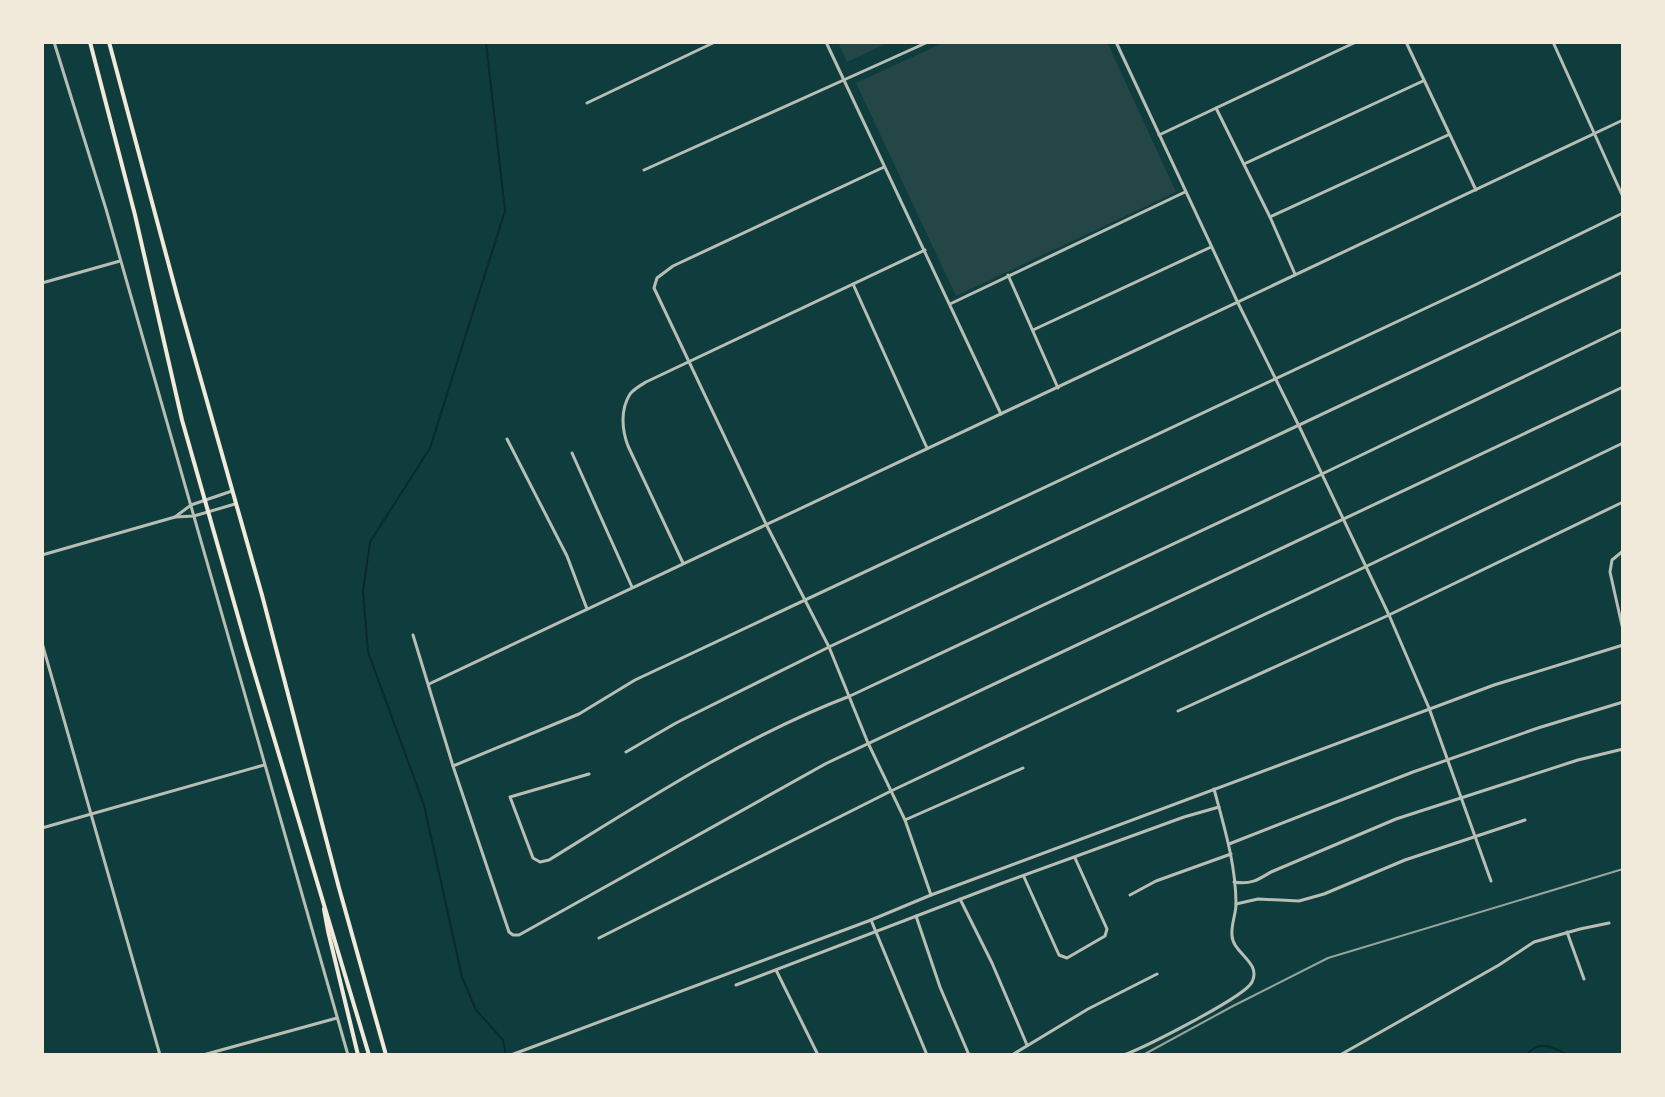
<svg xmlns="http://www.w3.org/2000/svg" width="1665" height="1097" viewBox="0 0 1665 1097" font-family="'IBM Plex Sans',sans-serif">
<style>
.green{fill:#244646}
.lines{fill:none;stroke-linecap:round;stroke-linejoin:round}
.stream{stroke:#0a2a2b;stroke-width:2}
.minor{stroke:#b8beb3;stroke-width:3}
.secondary{stroke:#f1e9da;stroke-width:4}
.rail{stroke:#97a49c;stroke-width:2}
</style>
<rect width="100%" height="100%" fill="#0f3d3e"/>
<g class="green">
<polygon points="838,42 884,42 885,44 847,62"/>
<polygon points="945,42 1107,42 1176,192 956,296 856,83"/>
</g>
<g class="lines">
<g class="stream">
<polyline points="486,42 505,211 430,448 370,542 363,591 368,652 424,805 462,977 476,1010 503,1040 506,1055"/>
<path d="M1527 1055C1538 1039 1553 1047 1568 1055"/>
<polyline points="1621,1055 1623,1052"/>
</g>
<g class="minor">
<polyline points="54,42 106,209 348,1055"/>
<polyline points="826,42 1001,414"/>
<polyline points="1116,42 1238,303 1299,426 1389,615 1429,708 1491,881"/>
<polyline points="1406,42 1476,190"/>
<polyline points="1553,42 1623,197"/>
<polyline points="587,103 715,42"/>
<polyline points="1216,108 1270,217 1295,274"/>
<polyline points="1159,135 1356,42"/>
<polyline points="1244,164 1423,81"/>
<polyline points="884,167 673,266 657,278 654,288 766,524 829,647 868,743 905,820 931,895"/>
<polyline points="644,170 928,42"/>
<polyline points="1270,217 1448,135"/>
<polyline points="1008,275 1058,388"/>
<polyline points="42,283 120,261"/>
<polyline points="853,284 927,448"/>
<polyline points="950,304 1185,192"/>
<polyline points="1033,330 1211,247"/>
<polyline points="507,439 567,556 587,609"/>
<polyline points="572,453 632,587"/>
<polyline points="175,517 191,505 232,491"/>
<polyline points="1623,551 1612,560 1610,572 1623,630"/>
<polyline points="42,555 175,517 194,516 235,504"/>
<path d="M683 563 628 446C622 430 620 410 630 394 634 389 641 385 646 382L925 250"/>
<polyline points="413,635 453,766 509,932 513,935 519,935 827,763 1623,387"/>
<polyline points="42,643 160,1055"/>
<polyline points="429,684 1623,120"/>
<polyline points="1178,711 1389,615 1623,502"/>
<polyline points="626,752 676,723 829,647 1623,272"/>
<polyline points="453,766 579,714 635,680 1475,285 1623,213"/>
<path d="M589 774 510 797 533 858 540 862 549 860C646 800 743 737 850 696L1322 474 1623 329"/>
<polyline points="905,820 1023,768"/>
<polyline points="42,828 264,765"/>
<polyline points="1229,844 1413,772 1538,728 1623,702"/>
<polyline points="1024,877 1059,955 1067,958 1105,936 1107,929 1075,858"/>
<path d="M1234 882C1250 885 1258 880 1271 872L1396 819 1578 760 1623 749"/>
<polyline points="1130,895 1156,881 1231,854"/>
<polyline points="960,899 992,963 1027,1045"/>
<polyline points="1236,904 1258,899 1299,901 1324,894 1405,860 1525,820"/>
<polyline points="916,916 940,987 969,1055"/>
<polyline points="871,920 927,1055"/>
<polyline points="1567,932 1584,979"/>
<polyline points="599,938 891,791 1365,567 1623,443"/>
<polyline points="776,970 818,1055"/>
<polyline points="736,985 1000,884 1184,817 1219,807"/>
<polyline points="203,1055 337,1018"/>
<polyline points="511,1055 871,920 931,895 1494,685 1623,645"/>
<polyline points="1012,1055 1088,1009 1157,974"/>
<path d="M1124 1055C1145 1047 1245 997 1252 982 1262 962 1232 953 1232 935 1231 924 1236 914 1236 904 1236 865 1224 826 1214 789"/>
<polyline points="1340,1055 1499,965 1534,942 1580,929 1609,923"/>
</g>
<g class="secondary">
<polyline points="90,42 135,215 182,420 247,648 369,1055"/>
<polyline points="109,42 178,299 262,595 339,888 386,1055"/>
<polyline points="324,909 328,931 358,1055"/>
</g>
<polyline class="rail" points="1143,1055 1233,1006 1328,958 1623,869"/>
</g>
<rect width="1665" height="1097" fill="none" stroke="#f1e9da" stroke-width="88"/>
</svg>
